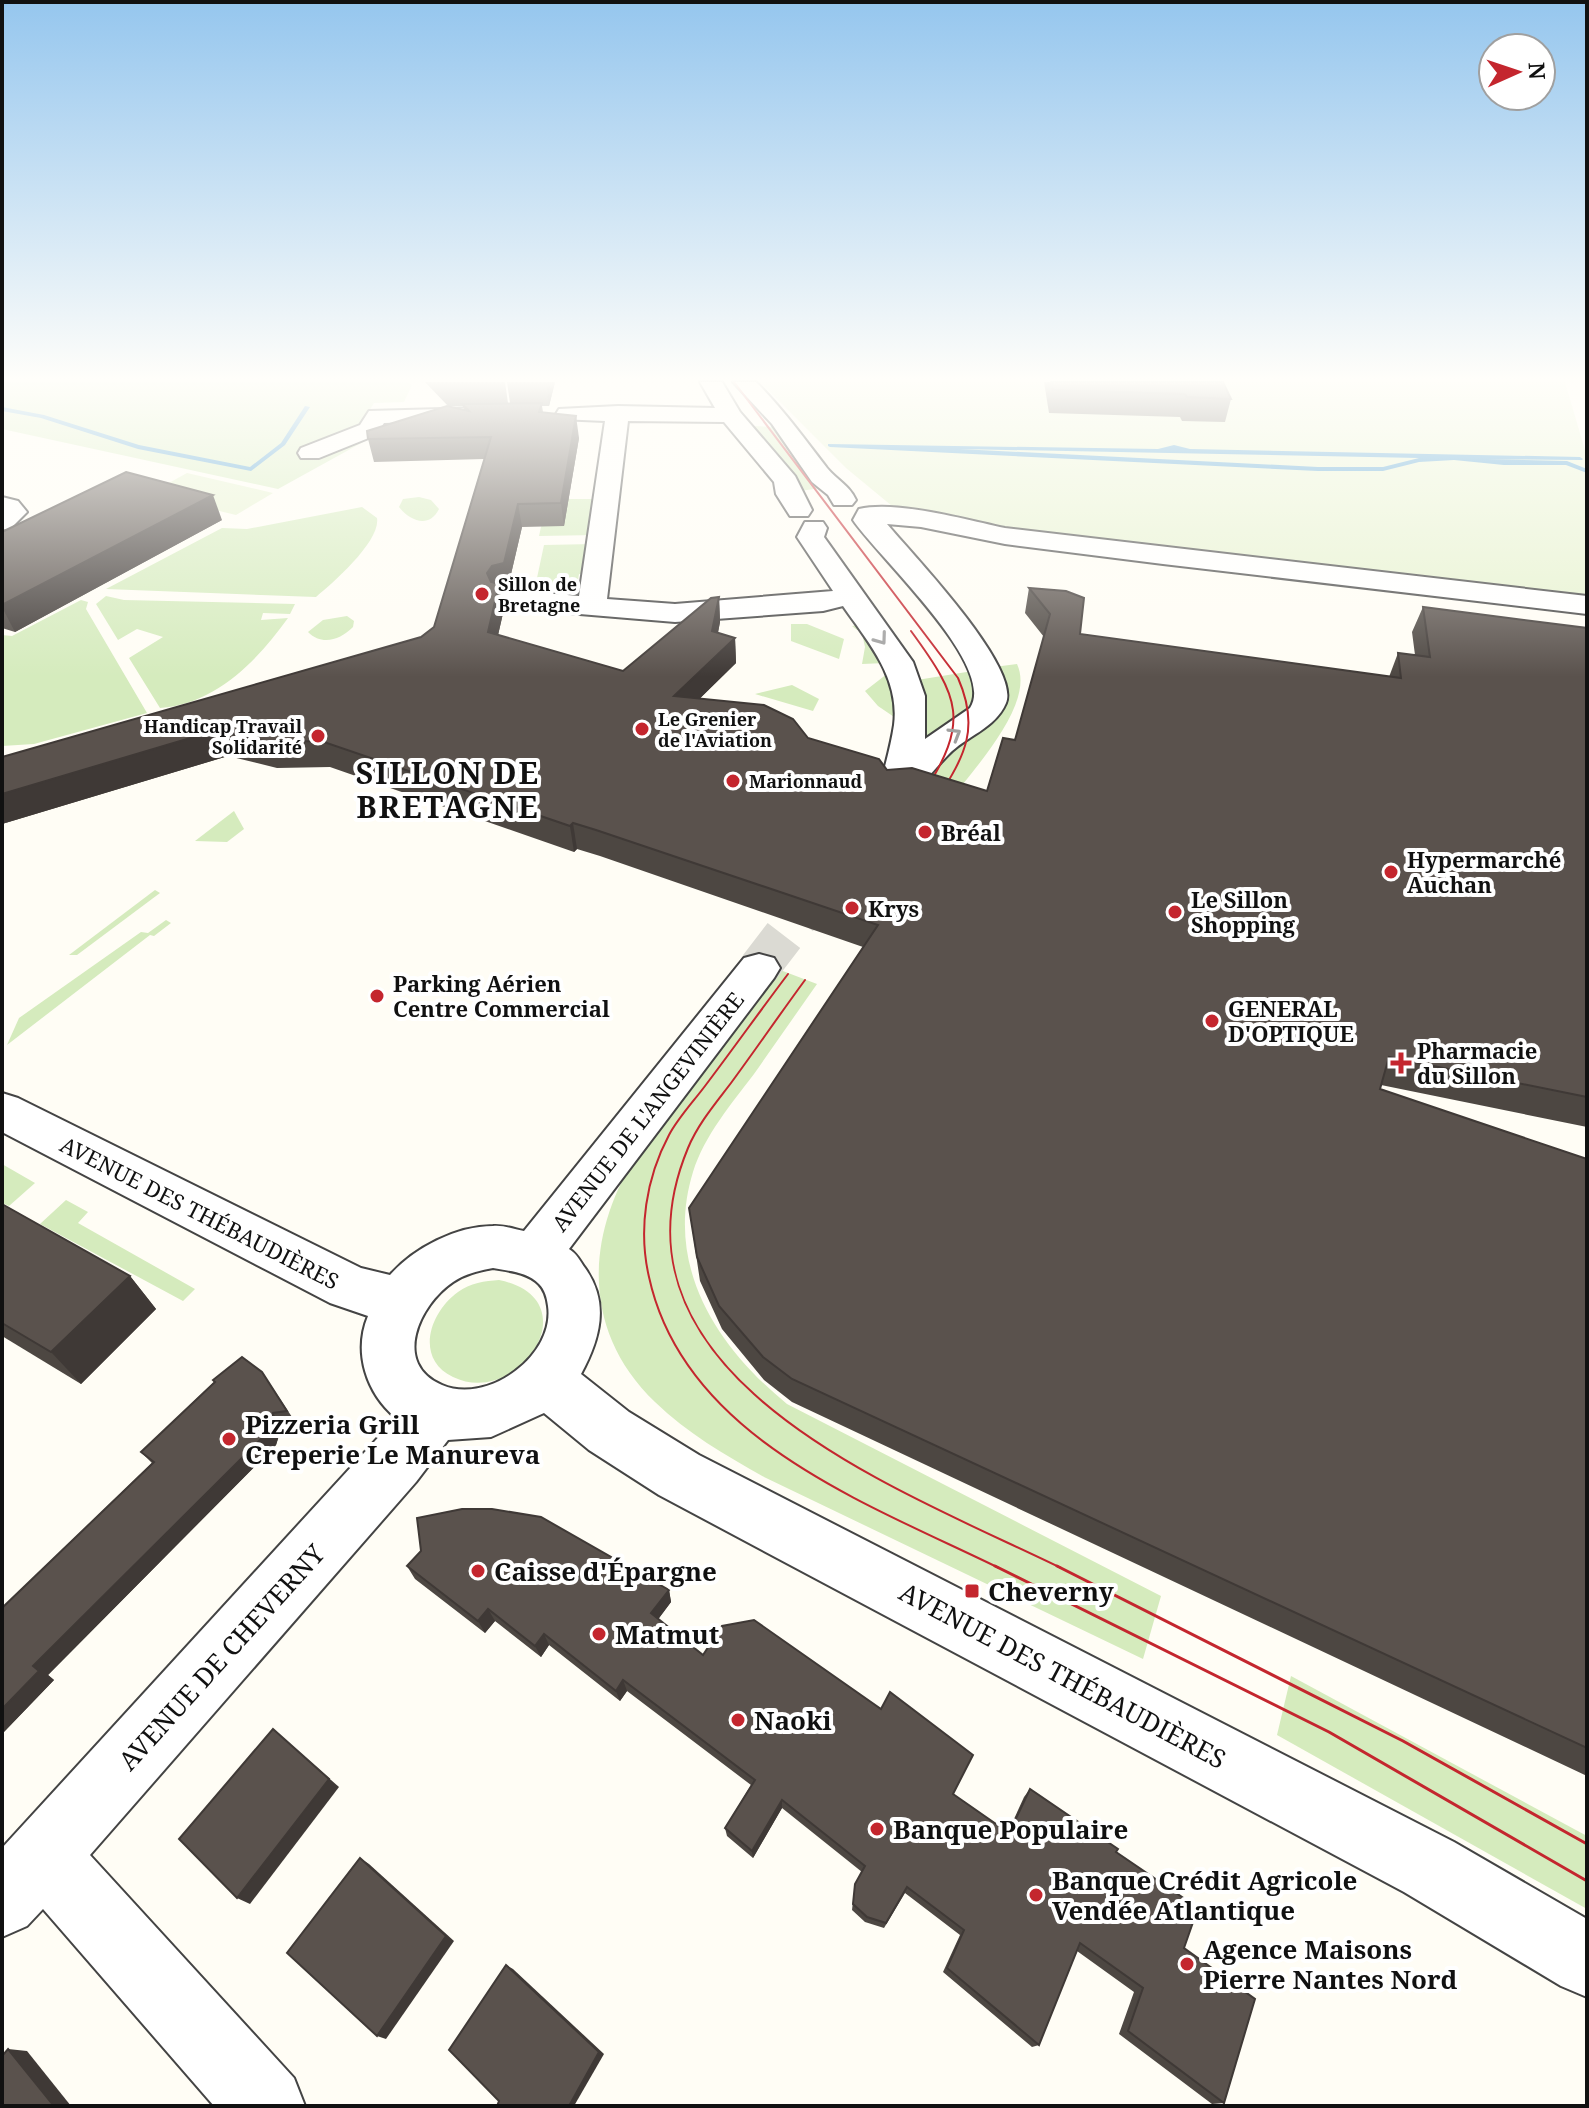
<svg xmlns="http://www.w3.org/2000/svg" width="1589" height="2108" viewBox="0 0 1589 2108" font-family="'Noto Serif',serif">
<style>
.green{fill:#d5ebbd}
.pitch{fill:#e6f2cf}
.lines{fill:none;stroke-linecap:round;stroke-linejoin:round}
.stream{fill:#3f96cf;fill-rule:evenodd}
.minor-tunnel{stroke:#dbdad3;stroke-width:41;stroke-dasharray:41 21;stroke-linecap:butt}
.minor-casing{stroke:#444;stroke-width:4}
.minor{fill:#fff;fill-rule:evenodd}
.tram-far1{stroke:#c4262e;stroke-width:2}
.tram{stroke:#c4262e;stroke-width:3}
.wall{fill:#4d4742}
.shaded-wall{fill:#3f3936}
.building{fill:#5a524d;stroke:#3f3936;stroke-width:2}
.oneway{stroke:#a0a0a0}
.poi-dot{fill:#c4262e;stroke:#fff;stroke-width:3}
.labels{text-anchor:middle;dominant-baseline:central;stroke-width:8;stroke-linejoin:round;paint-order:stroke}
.far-poi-label{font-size:18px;font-weight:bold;fill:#111;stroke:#fff;text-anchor:start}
.poi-label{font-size:22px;font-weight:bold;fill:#111;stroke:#fff;text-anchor:start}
.street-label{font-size:22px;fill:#111;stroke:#fff}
.near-poi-label{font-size:26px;font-weight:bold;fill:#111;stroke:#fff;text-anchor:start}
.near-street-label{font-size:26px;fill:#111;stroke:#fff}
.district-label{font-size:30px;font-weight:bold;letter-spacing:2px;fill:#111;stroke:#fff}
</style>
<rect width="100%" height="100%" fill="#fffdf5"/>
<g class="green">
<polygon points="2,382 408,382 412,385 404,402 374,403 358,429 374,436 278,489 2,429"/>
<polygon points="752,426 773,427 821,488 800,491"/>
<path d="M419 497 431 500 439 509C429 529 410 521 399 507L403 499Z"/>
<polygon points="555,499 601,499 596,535 539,536 541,527"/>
<path d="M362 507 377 518C381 541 333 583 316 597L106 589 222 528 247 529Z"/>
<polygon points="594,544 590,574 579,574 577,587 570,588 569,591 534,592 544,545"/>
<path d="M106 596 124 600 295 604 290 614 263 613 261 620 288 618C257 661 216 704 160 708L129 658 163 637 137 629 118 640 96 604Z"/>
<polygon points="81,600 88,602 86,609 147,713 34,744 2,746 2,635 12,636"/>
<path d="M347 616 354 621 353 627C340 640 322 646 308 632L323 620Z"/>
<polygon points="791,624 807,624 844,639 839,659 791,641"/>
<path d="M864 624C885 653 909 683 900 721L878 706 865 691 892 670 886 663 862 664 865 647 863 638 870 636 865 629 857 630 852 626Z"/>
<path d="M1017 664C1036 704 973 769 950 801L920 779 948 746 994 667Z"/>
<polygon points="979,670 974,706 919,753 917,680"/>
<polygon points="792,685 819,699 813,711 755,694"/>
<polygon points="234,811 244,829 227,842 195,841"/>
<polygon points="155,890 160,893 77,955 69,955"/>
<polygon points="166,920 171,923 154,936 150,935 7,1045 19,1018 141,932 148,933"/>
<path d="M775 968 817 984C796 1014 775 1044 754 1074 732 1103 704 1136 693 1172 664 1266 717 1347 787 1404L1161 1596 1143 1659 764 1477C725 1455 687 1433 655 1402 581 1331 585 1235 638 1153 654 1130 672 1108 689 1085 718 1046 747 1007 775 968Z"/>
<polygon points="2,1164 35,1183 9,1206 2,1203"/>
<polygon points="66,1200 88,1212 78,1223 195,1289 183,1301 40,1224"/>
<path d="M499 1280C592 1299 519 1409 453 1377 414 1358 430 1312 458 1292 470 1283 485 1281 499 1280Z"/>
<polygon points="1291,1676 1587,1836 1587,1909 1277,1735"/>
</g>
<g class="pitch">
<polygon points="760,382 1565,382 1587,457 1587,600 1000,529 892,506 846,468"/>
<polygon points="187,473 273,493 236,515 149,494"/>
</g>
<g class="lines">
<g class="stream">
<polygon points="305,406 310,407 285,445 251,471 138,449 41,418 2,411 2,407 44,415 139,445 250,467 281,443"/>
<path d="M828 444 1158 449 1174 445 1190 449 1580 457 1583 459 1582 460 1486 459 1567 461 1587 469V473L1566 465H1504L1454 460 1419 462 1383 471H1318L830 447 828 446ZM959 449 1419 458 1383 467H1318Z"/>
</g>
<polyline class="minor-tunnel" points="759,968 831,874"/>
<g class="minor-casing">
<g id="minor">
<path d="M700 382H722L740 412 795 476 812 510 808 516H790L776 494 774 482 724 422 628 421 607 599 675 604 833 591 797 537 805 522H823L827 528 824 537 913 662 925 696V739L970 708C998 666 877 556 853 520L859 509C897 500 966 520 1005 528L1587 596V614L1163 564 1005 544 921 527 887 524C912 554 1021 667 1006 703 995 729 966 736 948 755 929 774 914 801 886 793L880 786C885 766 891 745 894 725 900 678 868 642 843 606L823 611 675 622 508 608 498 605 494 599 498 593 508 590 579 596 605 421 559 419 556 414 559 409 618 406 715 408Z"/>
<path d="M733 382H756C783 409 804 438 827 468 837 480 849 485 856 500L852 505H834L828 495 812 482 772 424Z"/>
<polygon points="477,408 485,410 488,415 485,420 384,423 376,435 319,458 301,458 298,453 301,448 360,425 369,411"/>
<polygon points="2,497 18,501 27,512 11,528 2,530"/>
<path d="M759 954 774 958 780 968 774 978 569 1249C577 1254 580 1261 585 1268 610 1303 600 1339 581 1374L629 1412 699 1455 1454 1842 1587 1919V1997L1561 1986 1404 1892 659 1495 589 1450 544 1413 491 1437 448 1440 416 1482 90 1855 294 2078 305 2106H214L43 1909 27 1926 2 1937V1848L396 1418C366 1393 353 1352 368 1316L330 1303 2 1132V1093L18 1098 361 1268 390 1275C414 1248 456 1226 493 1226 503 1225 514 1229 524 1231L744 958ZM493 1268C509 1271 527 1272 539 1284 545 1290 547 1298 548 1306 555 1355 488 1405 442 1385 392 1364 419 1305 453 1282 465 1274 478 1271 493 1268Z"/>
</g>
</g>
<use href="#minor" class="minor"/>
<g class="tram-far1">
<path d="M734 382 958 678C980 728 965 755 938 798"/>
<path d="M911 631C960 698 970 721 923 794"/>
<path d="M788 974C760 1011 733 1049 705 1086 693 1102 678 1118 669 1135 646 1178 638 1230 649 1277 684 1438 866 1503 999 1568"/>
<path d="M805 980C780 1014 756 1049 731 1083 715 1104 698 1124 688 1148 592 1379 906 1492 1061 1568"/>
</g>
<g class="tram">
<polyline points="995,1566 1329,1732 1587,1881"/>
<polyline points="1057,1566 1403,1741 1587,1844"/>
</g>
</g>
<g class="wall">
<polygon points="425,382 505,382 508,403 510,403 507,382 555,382 549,406 542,406 543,412 579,438 564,526 522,527 508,587 500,589 504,609 498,635 623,671 719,597 720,622 718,633 735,638 736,663 699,699 808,738 887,770 987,791 1015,740 1044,637 1025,613 1029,588 1080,634 1389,677 1398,653 1415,655 1412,632 1423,607 1587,628 1587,1127 1381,1085 1380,1089 1587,1159 1587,1776 792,1402 764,1380 722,1329 700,1281 689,1208 863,947 600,856 577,849 574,852 330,767 277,768 228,756 2,824 421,637 434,627 484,459 374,462 368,439 464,410 463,406 448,406"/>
<polygon points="1044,382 1223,382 1231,399 1225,422 1182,421 1180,417 1049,413"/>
<polygon points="222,520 15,632 2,628 2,532"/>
<polygon points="2,1204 130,1276 156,1309 81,1384 2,1336"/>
<polygon points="262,1372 296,1423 282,1426 276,1445 48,1675 54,1680 2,1734 2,1608 152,1463 141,1452 214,1382 213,1380"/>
<polygon points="407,1566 669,1590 671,1602 658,1619 703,1655 953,1794 1008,1832 1024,1797 1030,1789 1116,1852 1184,1948 1224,2103 1212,2104 1119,2034 1134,1992 1077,1951 1039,2045 1032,2047 943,1972 960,1935 905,1893 884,1928 865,1922 852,1910 855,1884 862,1872 782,1808 753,1858 727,1836 725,1828 751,1785 627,1691 620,1701 549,1645 541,1657 495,1621 485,1633 415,1579"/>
</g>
<g class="shaded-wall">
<polygon points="546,382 555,382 549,406"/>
<polygon points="576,416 579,438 564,526 561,503"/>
<polygon points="213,495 222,520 15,632 2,607 2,605"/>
<polygon points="518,504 522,527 508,587 500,589 504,609 493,657 488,632 492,597 487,573"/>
<polygon points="719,597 720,622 713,656 712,631"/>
<polygon points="735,638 736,663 676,722 674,696"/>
<polygon points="217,730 228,756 2,824 2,794"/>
<polygon points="573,823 577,849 574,852 570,826"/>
<polygon points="130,1276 156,1309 81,1384 51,1352"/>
<polygon points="273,1413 282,1426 276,1445 48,1675 54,1680 2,1734 2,1709 33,1666"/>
<polygon points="669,1590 671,1602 654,1625 651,1613"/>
<polygon points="488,1609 495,1621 485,1633 478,1621"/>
<polygon points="544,1634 549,1645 541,1657 535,1646"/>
<polygon points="623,1680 627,1691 620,1701 616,1691"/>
<polygon points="273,1729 339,1787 250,1904 237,1898"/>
<polygon points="782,1800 782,1808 753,1858 752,1851"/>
<polygon points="360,1858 369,1864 454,1941 386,2039 377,2036"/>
<polygon points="506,1965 513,1969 604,2054 574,2106 569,2106"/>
<polygon points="8,2049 27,2051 71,2106 54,2106"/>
</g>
<g class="building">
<polygon points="1051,382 1223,382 1231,399 1187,397 1185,394 1053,390"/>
<polygon points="542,403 539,412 576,416 561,503 518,504 504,563 492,566 487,573 491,582 499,584 488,632 623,671 711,598 719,597 712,631 735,638 674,696 764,705 793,719 808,738 879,759 887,770 912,768 987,791 1003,738 1015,740 1050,614 1029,588 1066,591 1084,598 1080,634 1401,678 1398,653 1430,657 1423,607 1587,628 1587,1097 1389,1057 1380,1089 1587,1159 1587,1748 792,1379 763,1357 719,1306 697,1257 689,1208 878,925 596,830 573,823 570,826 321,741 267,742 217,730 2,794 2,757 421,637 434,627 491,437 368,439 367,431 447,406 469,411 462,404"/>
<polygon points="126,472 213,495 2,605 2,532"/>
<polygon points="2,1204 130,1276 51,1352 2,1323"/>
<polygon points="242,1357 262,1372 287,1411 273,1413 267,1433 33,1666 39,1671 2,1709 2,1608 154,1462 141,1452 215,1382 213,1380"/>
<polygon points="462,1509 492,1509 541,1517 669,1590 651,1613 703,1655 722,1626 754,1620 881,1709 890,1692 973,1755 953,1794 1009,1833 1030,1789 1118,1849 1116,1852 1198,1908 1184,1948 1255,1999 1224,2103 1128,2031 1143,1988 1080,1943 1039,2045 947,1968 964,1930 907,1887 886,1923 867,1917 853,1904 855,1884 865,1866 782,1800 752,1851 725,1828 755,1780 623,1680 616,1691 544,1634 535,1646 488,1609 478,1621 407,1566 421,1551 417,1518"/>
<polygon points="273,1729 329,1779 237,1898 179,1839"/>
<polygon points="360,1858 446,1936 377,2036 287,1953"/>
<polygon points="506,1965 599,2052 569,2106 497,2106 499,2101 449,2050"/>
<polygon points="8,2049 54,2106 2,2106 2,2056"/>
</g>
<defs><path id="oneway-chevron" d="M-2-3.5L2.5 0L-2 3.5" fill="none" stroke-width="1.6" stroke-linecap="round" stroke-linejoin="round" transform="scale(2)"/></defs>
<g class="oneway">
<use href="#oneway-chevron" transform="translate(881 639) rotate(54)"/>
<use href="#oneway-chevron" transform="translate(955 734) rotate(-31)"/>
</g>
<linearGradient id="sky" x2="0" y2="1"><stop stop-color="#95c6ee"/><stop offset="0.56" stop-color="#fffefa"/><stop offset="1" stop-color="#fffefa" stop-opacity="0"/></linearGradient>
<rect width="1589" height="677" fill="url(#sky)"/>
<g class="poi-dot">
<circle cx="482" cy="594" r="8"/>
<circle cx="642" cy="729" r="8"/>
<circle cx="318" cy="736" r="8"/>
<circle cx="733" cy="781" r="8"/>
<circle cx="925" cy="832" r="8"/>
<circle cx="1391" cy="872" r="8"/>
<circle cx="852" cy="908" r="8"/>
<circle cx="1175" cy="912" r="8"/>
<circle cx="377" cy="996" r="8"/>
<circle cx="1212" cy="1021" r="8"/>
<path d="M1397 1051h8v8h8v8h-8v8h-8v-8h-8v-8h8z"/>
<circle cx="229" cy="1439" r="8"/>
<circle cx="478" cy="1571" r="8"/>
<rect x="964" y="1583" width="16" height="16" rx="4"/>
<circle cx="599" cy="1634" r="8"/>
<circle cx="738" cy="1720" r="8"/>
<circle cx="877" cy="1829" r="8"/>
<circle cx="1036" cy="1895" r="8"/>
<circle cx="1187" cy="1964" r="8"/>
</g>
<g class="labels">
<g class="far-poi-label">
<text x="498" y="584">Sillon de<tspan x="498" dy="21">Bretagne</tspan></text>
<text x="658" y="719">Le Grenier<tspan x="658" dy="21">de l'Aviation</tspan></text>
<text x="302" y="726" text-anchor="end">Handicap Travail<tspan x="302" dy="21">Solidarité</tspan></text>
<text x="749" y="781">Marionnaud</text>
</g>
<g class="poi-label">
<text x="941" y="832">Bréal</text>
<text x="1407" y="859">Hypermarché<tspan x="1407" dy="25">Auchan</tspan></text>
<text x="1191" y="899">Le Sillon<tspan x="1191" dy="25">Shopping</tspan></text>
<text x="868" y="908">Krys</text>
<text x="393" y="983">Parking Aérien<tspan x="393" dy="25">Centre Commercial</tspan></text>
<text x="1228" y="1008">GENERAL<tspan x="1228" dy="25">D'OPTIQUE</tspan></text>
<text x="1417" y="1050">Pharmacie<tspan x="1417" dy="25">du Sillon</tspan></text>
</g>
<g class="street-label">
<text transform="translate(647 1111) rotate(-52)">AVENUE DE L'ANGEVINIÈRE</text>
<text transform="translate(200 1212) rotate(27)">AVENUE DES THÉBAUDIÈRES</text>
</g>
<g class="near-poi-label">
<text x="245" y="1424">Pizzeria Grill<tspan x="245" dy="30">Creperie Le Manureva</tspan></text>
<text x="494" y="1571">Caisse d'Épargne</text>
<text x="988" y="1591">Cheverny</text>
<text x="615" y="1634">Matmut</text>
<text x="754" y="1720">Naoki</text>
<text x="893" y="1829">Banque Populaire</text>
<text x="1052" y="1880">Banque Crédit Agricole<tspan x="1052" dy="30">Vendée Atlantique</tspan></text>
<text x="1203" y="1949">Agence Maisons<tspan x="1203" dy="30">Pierre Nantes Nord</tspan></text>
</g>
<g class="near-street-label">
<text transform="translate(221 1657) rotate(-48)">AVENUE DE CHEVERNY</text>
<text transform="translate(1063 1675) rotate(28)">AVENUE DES THÉBAUDIÈRES</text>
</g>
<g class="district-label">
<text x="448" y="772">SILLON DE<tspan x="448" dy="34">BRETAGNE</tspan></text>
</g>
</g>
<rect width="1589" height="2108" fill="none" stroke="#111111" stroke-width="8"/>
<g transform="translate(1517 72) rotate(87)"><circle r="38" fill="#ffffff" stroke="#a0a0a0" stroke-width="2"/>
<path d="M0-6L14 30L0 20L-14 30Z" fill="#c4262e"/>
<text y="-12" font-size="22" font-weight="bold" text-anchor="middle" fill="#111111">N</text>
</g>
</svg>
